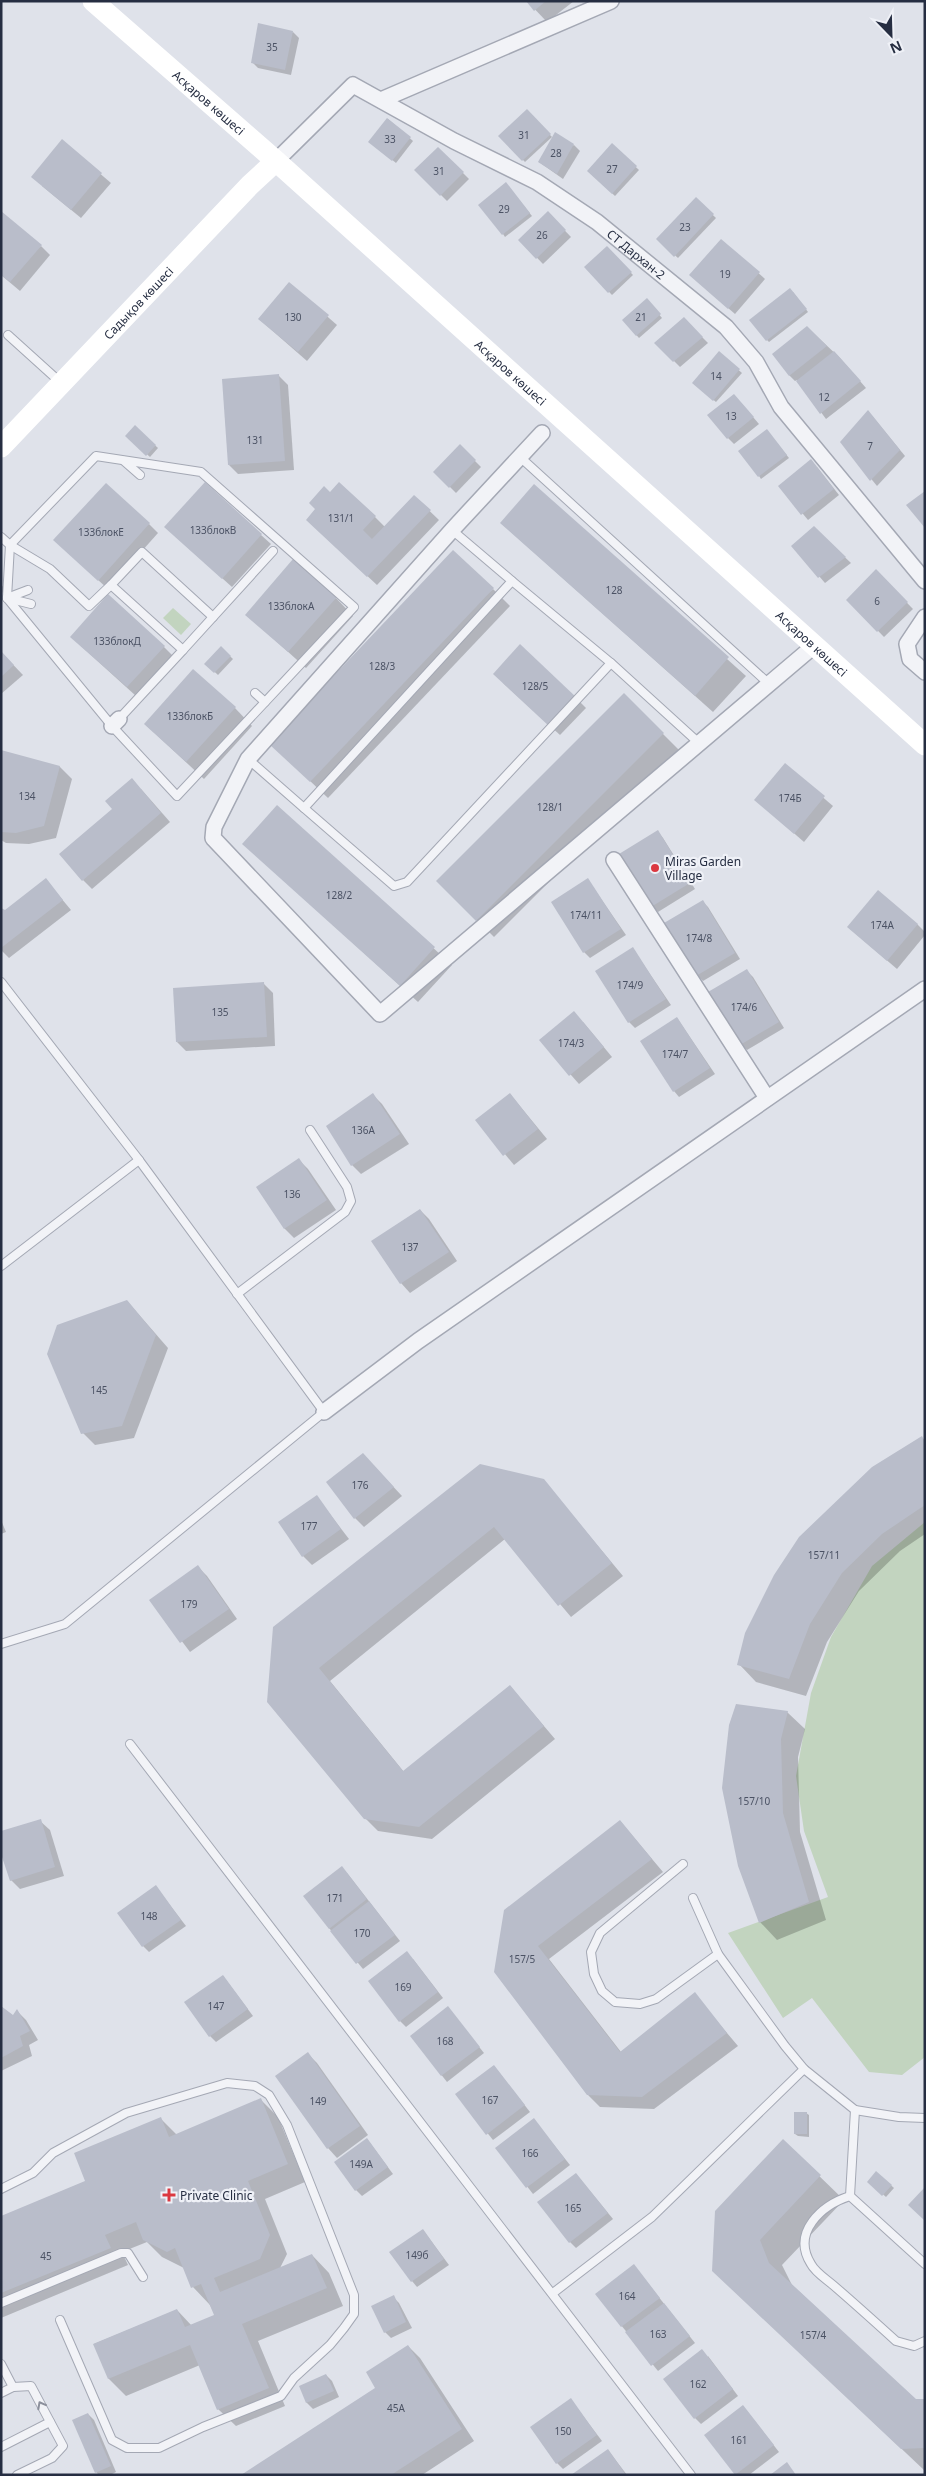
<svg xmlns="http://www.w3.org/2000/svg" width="926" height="2476" viewBox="0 0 926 2476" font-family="'Noto Sans',sans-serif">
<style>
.green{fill:#c2d4bf}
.shadow{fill:#0003}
.building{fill:#b9bdca}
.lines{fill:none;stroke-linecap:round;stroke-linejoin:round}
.lane-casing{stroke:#a4a8b4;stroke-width:10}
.street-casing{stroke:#a4a8b4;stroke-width:18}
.lane{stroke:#f2f3f7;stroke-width:8}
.street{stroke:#f2f3f7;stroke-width:15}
.secondary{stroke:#fff;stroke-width:21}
.oneway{stroke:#8c909c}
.poi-dot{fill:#db3840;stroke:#eff1f7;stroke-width:2}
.labels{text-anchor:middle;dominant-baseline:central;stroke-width:4.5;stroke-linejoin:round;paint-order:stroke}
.number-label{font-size:10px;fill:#4b5264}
.street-label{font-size:12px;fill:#262e42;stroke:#eff1f7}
.poi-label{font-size:12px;fill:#262e42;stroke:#eff1f7;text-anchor:start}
</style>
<rect width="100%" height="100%" fill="#dfe2ea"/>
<g class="green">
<polygon points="173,608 191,624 181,635 163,618"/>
<polygon points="925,1522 925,2057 902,2075 869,2072 812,1998 783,2018 728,1933 828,1897 804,1831 796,1776 811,1693 831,1637 872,1566"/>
</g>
<g class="shadow">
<polygon points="527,1 574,1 547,22"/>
<polygon points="293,32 299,38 291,75 258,68 252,62"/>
<polygon points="527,111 552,137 525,162 500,136"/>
<polygon points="388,119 413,141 396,163 373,144"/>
<polygon points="62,141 111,183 81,218 42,186"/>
<polygon points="574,145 580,151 563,179 539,162"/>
<polygon points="612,145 639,170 615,196 588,171"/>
<polygon points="438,148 469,179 447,201 416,170"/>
<polygon points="508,186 532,216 505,237 503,234"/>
<polygon points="696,199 716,218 678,258 657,239"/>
<polygon points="548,213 571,237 543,264 520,240"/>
<polygon points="721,240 765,279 735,314 697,281"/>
<polygon points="41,246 50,255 20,291 1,275"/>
<polygon points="607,248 633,275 612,295 586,267"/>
<polygon points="289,283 337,325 307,361 259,319"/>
<polygon points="793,292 808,312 769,342 767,340"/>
<polygon points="647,300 662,318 639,338 623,320"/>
<polygon points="684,319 708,343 680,367 656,343"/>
<polygon points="807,327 840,358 866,388 826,419 797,380 795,381 789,375"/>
<polygon points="719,353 742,373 716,402 693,383"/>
<polygon points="279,376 288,385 294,470 238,474 229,465"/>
<polygon points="740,402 759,424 734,444 728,438"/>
<polygon points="873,417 905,456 877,486 841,442"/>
<polygon points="135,427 158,448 150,457 127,436"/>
<polygon points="769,433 789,458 761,479 759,476"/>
<polygon points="460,446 481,467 456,493 435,472"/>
<polygon points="817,467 839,495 808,520 780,486"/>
<polygon points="534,486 746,676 713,712 501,523"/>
<polygon points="330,494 375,517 385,527 414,496 439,520 377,585 317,529"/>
<polygon points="149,524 158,533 108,589 64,549"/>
<polygon points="814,528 851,563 825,583 793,546"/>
<polygon points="261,535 271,544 232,587 175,536"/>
<polygon points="876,571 913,609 884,637 848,600"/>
<polygon points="1,585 6,589 1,594"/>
<polygon points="493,589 510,606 328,798 289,761"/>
<polygon points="336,598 353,616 306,668 247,615"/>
<polygon points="81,646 164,647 173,656 136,696"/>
<polygon points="221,648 233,659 218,675 206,664"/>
<polygon points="1,652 23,675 1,694"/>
<polygon points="503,683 577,699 586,708 560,735"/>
<polygon points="624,695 680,751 494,937 438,881"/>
<polygon points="235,708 252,726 204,779 145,724"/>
<polygon points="1,751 60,767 72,779 56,838 29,844 6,843 1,840"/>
<polygon points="785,765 833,806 804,842 756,800"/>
<polygon points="141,789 170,822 92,889 83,880 114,809"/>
<polygon points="278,807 452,965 418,1002 244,844"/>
<polygon points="658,832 663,838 695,889 658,912 652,906"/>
<polygon points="46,880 71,910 9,958 1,950 1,910 5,911"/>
<polygon points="588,880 626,935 590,958 584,952"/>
<polygon points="702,901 708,907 740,959 703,981 697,975"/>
<polygon points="917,924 925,932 925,935 897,969 848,927"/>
<polygon points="633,949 671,1005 635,1028 629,1022"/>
<polygon points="747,971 753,977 784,1028 747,1050 741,1044 710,993"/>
<polygon points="264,984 273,993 275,1046 186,1051 177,1042"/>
<polygon points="677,1018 715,1074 679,1097 674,1091"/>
<polygon points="583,1022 612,1057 579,1084 540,1040"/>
<polygon points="510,1094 547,1139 514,1165 477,1120"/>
<polygon points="373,1095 382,1104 409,1144 361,1174 352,1165"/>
<polygon points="299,1160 308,1169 336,1210 294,1238 285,1229 258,1188"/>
<polygon points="420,1210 429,1219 457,1261 410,1293 401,1283"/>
<polygon points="127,1301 168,1348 134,1438 95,1445 83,1433"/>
<polygon points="922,1438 925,1441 925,1534 900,1551 859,1591 827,1642 806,1696 756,1682 739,1664"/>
<polygon points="372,1464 402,1496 364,1527 355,1518"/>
<polygon points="543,1480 623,1576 571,1617 505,1539 330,1681 404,1772 510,1686 555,1739 432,1839 378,1831 365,1818 275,1628"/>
<polygon points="316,1496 349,1539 312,1565 303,1556"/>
<polygon points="1,1520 6,1532 1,1534"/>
<polygon points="198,1567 207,1576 237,1619 190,1652 151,1600"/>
<polygon points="787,1712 805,1729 798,1757 800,1832 826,1920 777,1940 760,1922 739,1865"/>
<polygon points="40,1821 50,1830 64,1876 20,1889 11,1880"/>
<polygon points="620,1821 663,1872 549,1959 621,2052 694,1994 738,2046 654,2109 600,2107 588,2095 495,1972"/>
<polygon points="347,1873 400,1941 363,1969 329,1928"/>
<polygon points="156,1887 186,1926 149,1952 143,1946"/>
<polygon points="413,1959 443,1998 406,2027 400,2021"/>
<polygon points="223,1976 253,2016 216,2042 210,2036"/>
<polygon points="1,2008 13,2016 17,2011 26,2020 38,2040 29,2045 32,2056 1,2071"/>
<polygon points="448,2008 484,2053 447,2082 411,2036"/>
<polygon points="308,2054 317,2063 368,2135 337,2158 328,2148 277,2076"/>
<polygon points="494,2066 530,2112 493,2140 457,2095"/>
<polygon points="261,2100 278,2117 305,2182 265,2199 287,2254 280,2268 312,2255 329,2273 343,2306 258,2341 285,2406 236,2426 218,2409 200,2365 126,2396 109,2379 94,2344 177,2310 192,2326 216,2316 210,2305 193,2287 184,2268 162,2257 147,2242 122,2252 128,2265 1,2318 1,2217 87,2181 161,2119 177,2135"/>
<polygon points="806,2113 809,2115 809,2137 798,2136 795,2134"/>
<polygon points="534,2120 570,2165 533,2194 497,2148"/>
<polygon points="367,2139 393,2174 362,2196 356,2190"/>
<polygon points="783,2141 844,2200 782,2265 792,2285 915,2400 925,2400 925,2471 738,2294"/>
<polygon points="877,2173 894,2188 886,2197 869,2182"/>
<polygon points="576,2174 613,2219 576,2248 570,2242"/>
<polygon points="423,2230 449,2265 417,2287 412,2281"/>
<polygon points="639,2272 695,2343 658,2371 596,2294"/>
<polygon points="393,2297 399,2303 412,2328 391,2338 385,2332"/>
<polygon points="408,2346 420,2358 474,2441 422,2475 243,2475 377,2388"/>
<polygon points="708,2356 738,2396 701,2424 695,2418"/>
<polygon points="326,2375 332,2381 339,2397 313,2409 307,2403 301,2386"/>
<polygon points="571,2400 602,2441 563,2469 557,2463"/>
<polygon points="743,2406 779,2452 749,2475 737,2475 706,2435"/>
<polygon points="88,2414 94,2420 116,2472 110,2475 99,2475 96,2472"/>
<polygon points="608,2450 627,2475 573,2475"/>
</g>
<g class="building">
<polygon points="526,1 546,1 534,11"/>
<polygon points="258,23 293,31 285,70 251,63"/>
<polygon points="527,109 551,134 522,161 498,136"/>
<polygon points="387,118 411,137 392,161 368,142"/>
<polygon points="555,132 574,144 557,174 538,162"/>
<polygon points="62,139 102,173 71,210 31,177"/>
<polygon points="612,143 637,166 612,194 587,171"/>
<polygon points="438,147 464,172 440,196 414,170"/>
<polygon points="506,182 530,213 502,235 478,205"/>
<polygon points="696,197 714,214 674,257 656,239"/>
<polygon points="1,211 42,245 10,282 1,275"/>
<polygon points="548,211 566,230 536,259 518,240"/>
<polygon points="721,239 760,272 728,309 689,275"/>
<polygon points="607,246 632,272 608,293 584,267"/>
<polygon points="289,282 329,315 298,352 258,319"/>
<polygon points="790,288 807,309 766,341 749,320"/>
<polygon points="647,298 661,314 636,336 622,320"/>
<polygon points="684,317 703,337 673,362 654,343"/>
<polygon points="807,326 827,346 789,376 772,354"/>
<polygon points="719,351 740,369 713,401 692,383"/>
<polygon points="834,351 861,381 820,414 796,381"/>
<polygon points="279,374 285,461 228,465 222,379"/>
<polygon points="734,394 754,417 727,439 707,415"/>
<polygon points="868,410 900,450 870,481 840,442"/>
<polygon points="135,425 156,445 146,456 125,436"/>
<polygon points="767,429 787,455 758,477 738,451"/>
<polygon points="460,444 476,460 449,488 433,472"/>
<polygon points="811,459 834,489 801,515 778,486"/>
<polygon points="205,482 262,534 222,579 164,527"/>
<polygon points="339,482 376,516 363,530 372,539 414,495 431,510 367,577 306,520 315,509 309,503 324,486 330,492"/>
<polygon points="106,483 150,523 98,581 53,540"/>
<polygon points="534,484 729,657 695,696 500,523"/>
<polygon points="925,491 925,528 906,505"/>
<polygon points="814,526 846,557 818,578 791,546"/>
<polygon points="453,550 494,588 310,782 269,744"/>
<polygon points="293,559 337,597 288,652 245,615"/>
<polygon points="876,569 908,602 877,632 846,600"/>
<polygon points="108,594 165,646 127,687 70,637"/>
<polygon points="520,644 577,698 550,727 493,674"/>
<polygon points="221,646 231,656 214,673 204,664"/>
<polygon points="1,651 14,665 1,677"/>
<polygon points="193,669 236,707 186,762 144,724"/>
<polygon points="624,693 664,733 476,921 436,881"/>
<polygon points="1,750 60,766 44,826 16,833 1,832"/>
<polygon points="785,763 825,796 794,834 754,800"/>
<polygon points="132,778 161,813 82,881 59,854 112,809 105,801"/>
<polygon points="277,805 435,947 400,986 242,844"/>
<polygon points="658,830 690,883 651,907 619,854"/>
<polygon points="46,878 63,900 1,948 1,908 5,910"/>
<polygon points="588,878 621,929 583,953 551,902"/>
<polygon points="878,890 918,924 887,961 847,927"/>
<polygon points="703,900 735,953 696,976 664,923"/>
<polygon points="633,947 666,999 628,1023 595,971"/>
<polygon points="747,969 779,1022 740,1045 708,992"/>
<polygon points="264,982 267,1037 176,1042 173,988"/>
<polygon points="574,1011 604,1047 569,1076 539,1040"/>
<polygon points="677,1017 710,1068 673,1092 640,1041"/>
<polygon points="373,1093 400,1134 351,1166 326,1126"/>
<polygon points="510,1093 538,1129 503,1156 475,1120"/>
<polygon points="299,1158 327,1200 284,1229 256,1187"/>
<polygon points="420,1209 449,1252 400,1284 371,1241"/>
<polygon points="127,1300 156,1335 122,1426 81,1434 47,1354 57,1325"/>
<polygon points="922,1436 925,1442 925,1505 882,1534 842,1573 810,1624 789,1679 737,1665 745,1633 774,1575 799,1537 872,1467"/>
<polygon points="363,1453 394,1487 354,1519 326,1482"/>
<polygon points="480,1464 544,1479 612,1563 558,1606 494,1527 319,1668 403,1771 510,1685 544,1726 419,1827 364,1819 267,1702 273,1627"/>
<polygon points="317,1495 341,1529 302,1557 278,1522"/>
<polygon points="198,1565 229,1609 180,1643 149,1600"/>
<polygon points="736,1704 788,1711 781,1739 783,1813 809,1902 759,1923 738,1866 722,1788 729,1725"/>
<polygon points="41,1819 55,1867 10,1881 1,1854 1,1831"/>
<polygon points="620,1820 652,1859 538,1946 620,2052 695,1992 727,2033 642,2097 587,2095 494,1972 504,1910"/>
<polygon points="342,1866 367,1899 329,1929 303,1896"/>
<polygon points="156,1885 181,1920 142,1947 117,1913"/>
<polygon points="369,1901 395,1935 356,1964 330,1931"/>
<polygon points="407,1951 438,1992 399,2022 368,1981"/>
<polygon points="223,1975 248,2009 209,2037 184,2002"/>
<polygon points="1,2006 13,2015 17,2009 30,2031 20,2036 23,2046 1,2058"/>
<polygon points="448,2006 480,2047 441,2076 410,2036"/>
<polygon points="308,2052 360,2126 327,2149 275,2076"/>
<polygon points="494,2065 525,2105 486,2135 455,2094"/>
<polygon points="261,2098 288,2164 248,2181 270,2235 260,2259 214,2278 220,2292 312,2254 327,2288 242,2324 269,2388 217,2410 190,2345 108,2379 93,2344 177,2309 185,2327 214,2315 201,2284 191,2288 175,2248 167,2252 143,2240 136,2222 105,2235 111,2248 1,2293 1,2216 85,2181 74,2153 161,2117 169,2137"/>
<rect x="794" y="2112" width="13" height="22"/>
<polygon points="534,2118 565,2159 526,2188 495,2148"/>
<polygon points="367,2138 388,2167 355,2191 334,2162"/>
<polygon points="783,2139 821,2175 760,2240 769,2263 916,2399 925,2399 925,2448 901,2449 712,2271 715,2211"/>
<polygon points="876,2171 892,2185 882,2196 867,2182"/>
<polygon points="576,2173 608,2213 569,2243 537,2202"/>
<polygon points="925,2187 925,2221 908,2205"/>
<polygon points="423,2229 444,2259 411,2282 389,2252"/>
<polygon points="634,2264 660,2298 621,2327 595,2294"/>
<polygon points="394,2295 406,2322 384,2333 371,2306"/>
<polygon points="664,2303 690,2336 651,2366 625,2332"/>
<polygon points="408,2345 462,2429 391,2475 241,2475 375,2388 366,2372"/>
<polygon points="702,2349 733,2389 694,2419 663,2379"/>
<polygon points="326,2374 334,2391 306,2403 299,2386"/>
<polygon points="571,2398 597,2435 556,2464 530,2427"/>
<polygon points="743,2405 774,2445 735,2475 704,2435"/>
<polygon points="88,2413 111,2466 95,2473 72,2420"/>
<polygon points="608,2449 626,2475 571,2475"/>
<polygon points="787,2462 796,2475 770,2475"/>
</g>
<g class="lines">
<g class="lane-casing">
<g id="lane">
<polyline points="8,335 60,382"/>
<polygon points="96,456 201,472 354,607 177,796 112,726 7,598 10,545"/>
<polyline points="520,457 768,683"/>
<polyline points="124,461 140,475"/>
<polyline points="452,530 512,581 304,808 394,886 407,882 611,663 700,744"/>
<polyline points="1,537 10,545 50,569 89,606 111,585 183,650 119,719"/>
<polyline points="512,581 611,663"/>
<polyline points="111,585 142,552 213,617"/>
<polyline points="7,598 31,604"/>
<polyline points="7,598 28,590"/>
<polyline points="183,650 273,551"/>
<polyline points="255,693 265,702"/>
<polyline points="248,759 304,808"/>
<polyline points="1,982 139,1160 324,1412 65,1624 1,1644"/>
<polyline points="1,1266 139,1160"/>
<polyline points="237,1294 345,1212 351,1201 347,1187 310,1130"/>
<polyline points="130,1744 691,2475"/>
<polyline points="683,1864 600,1933 591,1952 594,1974 602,1991 615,2002 640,2004 656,1999 718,1954"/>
<polyline points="693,1898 718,1954 785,2046 804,2069 855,2110 899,2117 925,2118"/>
<polyline points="1,2189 33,2173 53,2153 126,2113 227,2083 255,2086 269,2095 287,2125 354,2295 354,2314 344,2328 330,2345 294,2378 281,2396 203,2427 159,2448 127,2448 112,2440 60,2320"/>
<path d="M850 2196C822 2205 791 2232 811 2264 815 2272 826 2279 833 2285 854 2303 875 2322 896 2341L914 2346 925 2341"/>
<polyline points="850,2196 925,2264"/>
<polyline points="850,2196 855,2110"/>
<polyline points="553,2293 652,2217 804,2069"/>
<polyline points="1,2303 121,2253 128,2253 143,2277"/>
<polyline points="1,2364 13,2387"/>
<polyline points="1,2393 13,2387 31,2386 63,2446 52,2458 17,2475"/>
<polyline points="1,2447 50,2422"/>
</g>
</g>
<g class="street-casing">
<g id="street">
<polyline points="381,100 611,1"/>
<path id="s1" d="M276 161 353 85 454 141 537 182 597 222 726 327 756 362 781 407 925 581"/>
<polyline points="542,433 452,530 248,759 214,827 213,838 380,1014 815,645"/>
<polyline points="925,617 907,644 910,659 925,672"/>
<polyline points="112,726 119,719"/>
<polyline points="614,860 767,1098"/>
<polyline points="324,1412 418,1341 925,989"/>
</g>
</g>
<use href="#lane" class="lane"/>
<use href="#street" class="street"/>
<g class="secondary">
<path id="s2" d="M93 1 276 161 925 745"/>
<path id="s3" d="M1 447 250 185 276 161"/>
</g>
</g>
<defs><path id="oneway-chevron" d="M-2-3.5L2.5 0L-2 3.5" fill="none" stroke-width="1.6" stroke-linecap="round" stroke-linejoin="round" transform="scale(1.25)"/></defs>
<use class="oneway" href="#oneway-chevron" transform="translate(41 2405) rotate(-118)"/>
<g class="poi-dot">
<circle cx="655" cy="868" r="5"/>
<path d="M166.5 2187.5h5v5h5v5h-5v5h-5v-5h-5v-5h5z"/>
</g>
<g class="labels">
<g class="number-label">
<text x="272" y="47">35</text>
<text x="524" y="135">31</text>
<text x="390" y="139">33</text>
<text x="556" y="153">28</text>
<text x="612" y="169">27</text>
<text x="439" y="171">31</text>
<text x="504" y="209">29</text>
<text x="685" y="227">23</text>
<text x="542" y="235">26</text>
<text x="725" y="274">19</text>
<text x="293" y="317">130</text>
<text x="641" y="317">21</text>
<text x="716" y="376">14</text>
<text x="824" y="397">12</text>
<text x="731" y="416">13</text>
<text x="255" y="440">131</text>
<text x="870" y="446">7</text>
<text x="341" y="518">131/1</text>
<text x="213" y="530">133блокВ</text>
<text x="101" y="532">133блокЕ</text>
<text x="614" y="590">128</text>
<text x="877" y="601">6</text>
<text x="291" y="606">133блокА</text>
<text x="117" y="641">133блокД</text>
<text x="382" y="666">128/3</text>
<text x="535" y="686">128/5</text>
<text x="190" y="716">133блокБ</text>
<text x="27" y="796">134</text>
<text x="790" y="798">174Б</text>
<text x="550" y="807">128/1</text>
<text x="339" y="895">128/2</text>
<text x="586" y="915">174/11</text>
<text x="882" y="925">174А</text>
<text x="699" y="938">174/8</text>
<text x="630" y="985">174/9</text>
<text x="744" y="1007">174/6</text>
<text x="220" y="1012">135</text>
<text x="571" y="1043">174/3</text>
<text x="675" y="1054">174/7</text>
<text x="363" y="1130">136А</text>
<text x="292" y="1194">136</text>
<text x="410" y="1247">137</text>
<text x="99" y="1390">145</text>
<text x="360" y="1485">176</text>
<text x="309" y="1526">177</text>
<text x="824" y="1555">157/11</text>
<text x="189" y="1604">179</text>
<text x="754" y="1801">157/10</text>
<text x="335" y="1898">171</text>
<text x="149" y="1916">148</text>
<text x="362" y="1933">170</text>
<text x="522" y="1959">157/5</text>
<text x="403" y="1987">169</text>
<text x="216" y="2006">147</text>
<text x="445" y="2041">168</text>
<text x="490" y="2100">167</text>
<text x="318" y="2101">149</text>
<text x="530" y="2153">166</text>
<text x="361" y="2164">149А</text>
<text x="573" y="2208">165</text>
<text x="417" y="2255">149б</text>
<text x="46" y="2256">45</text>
<text x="627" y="2296">164</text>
<text x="658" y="2334">163</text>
<text x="813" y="2335">157/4</text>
<text x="698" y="2384">162</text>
<text x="396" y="2408">45А</text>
<text x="563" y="2431">150</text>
<text x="739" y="2440">161</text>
</g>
<g class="street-label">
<text stroke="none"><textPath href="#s2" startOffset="154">Асқаров көшесі</textPath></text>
<text stroke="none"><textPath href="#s1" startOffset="439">СТ Дархан-2</textPath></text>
<text stroke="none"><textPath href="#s3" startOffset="199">Садықов көшесі</textPath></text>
<text stroke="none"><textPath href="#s2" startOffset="559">Асқаров көшесі</textPath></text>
<text stroke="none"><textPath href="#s2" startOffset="964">Асқаров көшесі</textPath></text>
</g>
<g class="poi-label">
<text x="665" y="861">Miras Garden<tspan x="665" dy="14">Village</tspan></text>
<text x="180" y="2195">Private Clinic</text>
</g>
</g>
<rect width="926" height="2476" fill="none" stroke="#262e42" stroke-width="5"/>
<g transform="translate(891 35) rotate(157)" stroke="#eff1f7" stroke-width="4" paint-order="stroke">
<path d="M0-4L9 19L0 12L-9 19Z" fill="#262e42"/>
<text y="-8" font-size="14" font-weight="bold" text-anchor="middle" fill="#262e42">N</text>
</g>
</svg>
